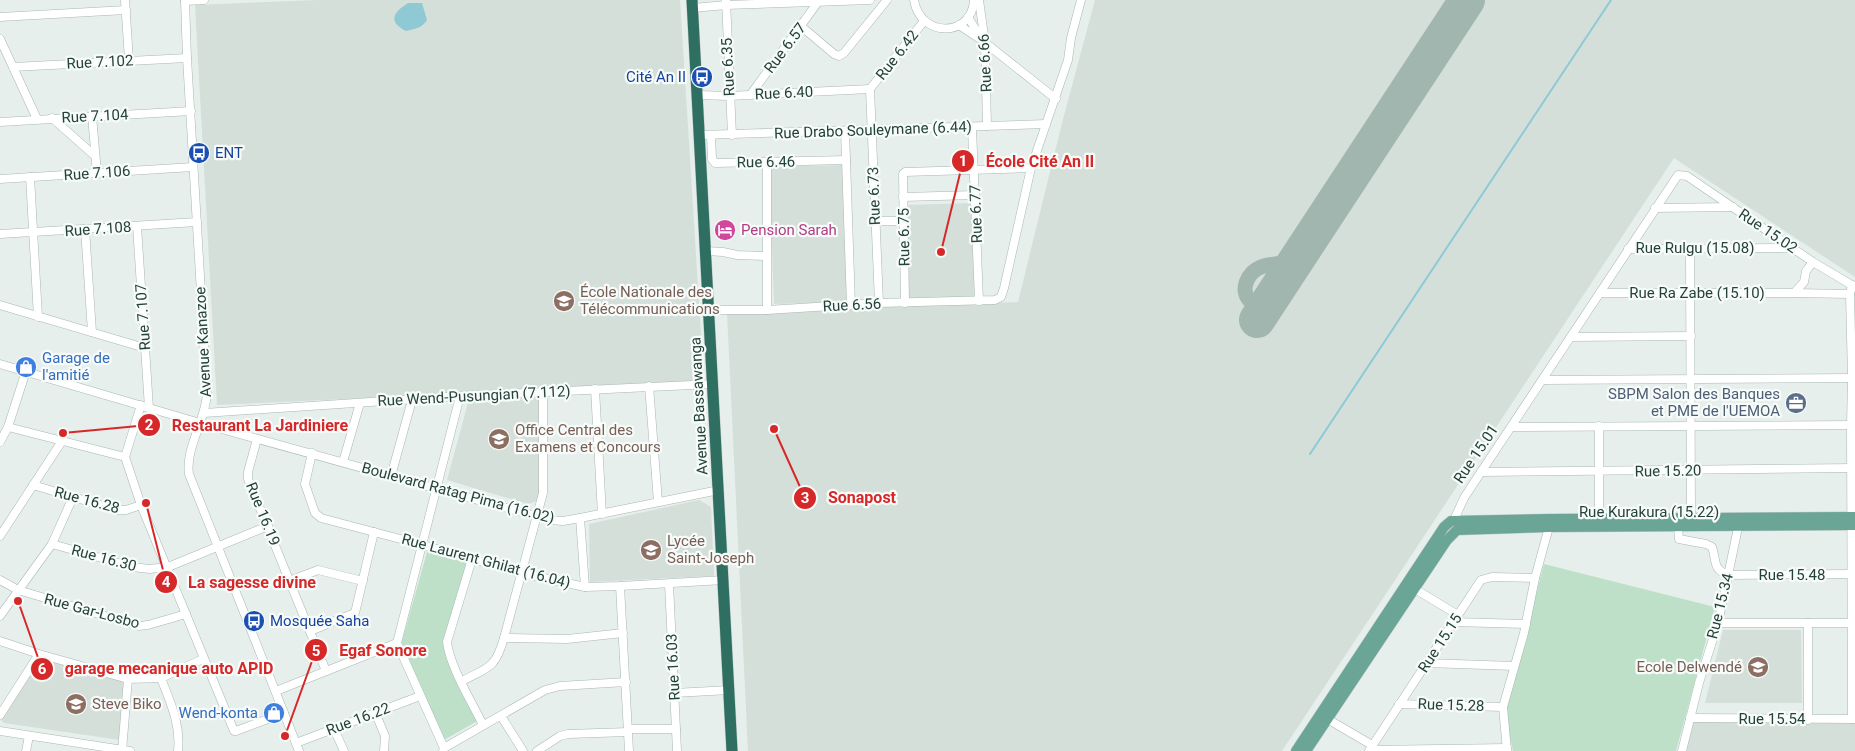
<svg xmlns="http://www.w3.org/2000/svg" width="1855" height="751" viewBox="0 0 1855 751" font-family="Roboto,sans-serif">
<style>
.built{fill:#d4dfda}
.green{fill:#bfe0c8}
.water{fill:#8ec9d4}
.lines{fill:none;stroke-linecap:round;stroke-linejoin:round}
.stream{stroke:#8ec9d4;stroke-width:2}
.taxiway{stroke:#a2b6b0;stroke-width:15}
.runway{stroke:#a2b6b0;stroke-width:36}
.minor-casing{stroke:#a8b8b2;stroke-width:9}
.major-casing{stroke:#c2cac8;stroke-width:11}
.highway-casing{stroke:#c2cac8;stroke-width:12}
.minor{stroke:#fff;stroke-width:8}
.major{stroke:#6aa596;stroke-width:10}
.highway{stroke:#2f6f62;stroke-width:11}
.labels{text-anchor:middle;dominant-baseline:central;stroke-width:4.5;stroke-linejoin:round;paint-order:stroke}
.street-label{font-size:15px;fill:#24423a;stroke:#f7fbf9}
.transit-label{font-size:15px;fill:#164399;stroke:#f7fbf9;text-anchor:start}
.hotel-label{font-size:15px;fill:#b23c85;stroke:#f7fbf9;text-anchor:start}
.education-label{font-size:15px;fill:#785e54;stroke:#f7fbf9;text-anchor:start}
.shop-label{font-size:15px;fill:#366cbe;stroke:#f7fbf9;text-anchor:start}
.service-label{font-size:15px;fill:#4e5e75;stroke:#f7fbf9;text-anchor:end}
.leader{fill:none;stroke:#d62828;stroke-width:2}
.callout-dot{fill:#d62828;stroke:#f7fbf9;stroke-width:2}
.mark-label{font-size:15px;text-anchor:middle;font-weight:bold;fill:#fff}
.callout-label{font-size:16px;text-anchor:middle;font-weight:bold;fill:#d62828;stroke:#f7fbf9;stroke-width:4.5;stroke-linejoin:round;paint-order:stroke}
</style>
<rect width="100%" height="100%" fill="#e6efeb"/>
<g class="built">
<polygon points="318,0 680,0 704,382 217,405 195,5"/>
<polygon points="1095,0 1855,0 1855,277 1674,158 1282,751 748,751 727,313 1018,302 1062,123"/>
<polygon points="843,165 847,302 774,304 769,167"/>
<polygon points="974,203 976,299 909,301 906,205"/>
<polygon points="540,396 540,500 528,504 447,480 469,399"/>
<polygon points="699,500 711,507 714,576 590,582 589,524"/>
<polygon points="1723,630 1801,630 1802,703 1705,703"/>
<polygon points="41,659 46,659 125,682 120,740 4,723 1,720"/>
<polygon points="1690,718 1855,719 1855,751 1682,751"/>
</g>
<g class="green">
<polygon points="427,552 471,563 448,643 481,719 444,740 401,645"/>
<polygon points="1544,564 1715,607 1676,751 1513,751 1507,724 1507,703"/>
</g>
<path class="water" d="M408 3H422L427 20C422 28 415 29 406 31 387 21 394 12 408 3Z"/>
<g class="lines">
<polyline class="stream" points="1310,454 1611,0"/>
<path class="taxiway" d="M1286 275C1290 297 1268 319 1250 301 1239 290 1248 272 1261 267 1268 264 1276 265 1284 262 1292 259 1299 252 1305 246"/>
<polyline class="runway" points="1257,320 1467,0"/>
<g class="minor-casing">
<g id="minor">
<polyline points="125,0 129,60"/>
<path d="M185 0 187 58 207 393C206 420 185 448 189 474L299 751"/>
<polyline points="726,0 732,135"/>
<path d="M914 0C920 38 972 38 974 0"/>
<polyline points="979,0 985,43 987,126"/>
<polyline points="185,1 204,0"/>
<polyline points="693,8 726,5 870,0"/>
<polyline points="0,17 126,10"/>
<polyline points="968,17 981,38"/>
<polyline points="959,25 983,41 1056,99"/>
<polyline points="802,27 834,54 839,56 844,53 887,0"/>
<polyline points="0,39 37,119"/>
<polyline points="13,67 187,58"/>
<polyline points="870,89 879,303"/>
<polyline points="870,89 924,21"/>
<polyline points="751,94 818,2"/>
<polyline points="698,95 729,96 870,89"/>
<polyline points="92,116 97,173"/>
<polyline points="52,118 95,156"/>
<polyline points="0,122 191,111"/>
<polyline points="972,128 979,301"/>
<polyline points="845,131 851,305"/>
<polyline points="700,135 1046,124"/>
<polyline points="711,136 712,159 715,163 846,160"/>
<polyline points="767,163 767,310"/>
<polyline points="30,177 38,317"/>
<polyline points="0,179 193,167"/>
<polyline points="903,197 975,195"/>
<polyline points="1655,208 1733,207"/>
<polyline points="875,221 904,221"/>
<polyline points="137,226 149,408"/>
<polyline points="85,229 92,332"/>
<polyline points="0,234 197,222"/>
<polyline points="1690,248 1691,518"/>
<polyline points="1628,249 1793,248"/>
<polyline points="706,251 723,252 737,255 766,256"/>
<polyline points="1852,285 1850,294 1852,378 1851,425 1852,719"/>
<polyline points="1600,293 1794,293 1850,294"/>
<polyline points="1794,293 1804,282 1806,271 1813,262"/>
<polyline points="905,303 903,174 905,172 1031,168"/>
<polyline points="0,305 145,348"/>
<polyline points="709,310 767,310 879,303 995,300 1001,297 1004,288 1031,168 1068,60 1071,38 1081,0"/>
<polyline points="1571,337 1691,336"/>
<polyline points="0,364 200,423 550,520 563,521 580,518 719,490"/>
<polyline points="1543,380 1855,378"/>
<polyline points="649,386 658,502"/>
<polyline points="595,389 602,514"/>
<polyline points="141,405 125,457 141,505 234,731 236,731 284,713"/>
<polyline points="204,413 460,396 713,384"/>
<polyline points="1599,426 1599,522"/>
<polyline points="8,427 125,457"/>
<polyline points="1512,427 1855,425"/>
<polyline points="257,439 248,472 248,479 326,671"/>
<polyline points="0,442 8,427 26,371"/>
<polyline points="312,453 305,484 315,513 321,518 423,545 521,573 585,587 620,586 724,580"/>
<polyline points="343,462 360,403"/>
<polyline points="1481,472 1854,468"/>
<polyline points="391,476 412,400"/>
<polyline points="33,485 117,510 126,510 141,505"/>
<polyline points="580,518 585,587"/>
<polyline points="1454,520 1464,498 1481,472 1678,175 1687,176 1813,262 1855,287"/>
<path d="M1678 527 1679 539 1706 544 1712 547C1717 561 1712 569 1728 575L1855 574"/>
<polyline points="0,536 62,441"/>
<polyline points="52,544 133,567 149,569 168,567 268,526"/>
<path d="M472 559 447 642C450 667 472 702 483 725"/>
<polyline points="0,580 18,590 139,626 148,625 186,614"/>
<polyline points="289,581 318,570 363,581"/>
<polyline points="669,584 677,751"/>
<polyline points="620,586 629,751"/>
<polyline points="1415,589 1458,615"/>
<polyline points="0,616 52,544 73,497"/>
<polyline points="1453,622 1526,624"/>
<polyline points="1718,623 1855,623"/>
<polyline points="1808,623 1808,720"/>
<polyline points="310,631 355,613 374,532"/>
<polyline points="504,638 567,639 623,633"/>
<polyline points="0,641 39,654 128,679 161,678 203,659"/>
<polyline points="1427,663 1514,666"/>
<path d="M161 678C170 702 181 724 178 751"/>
<path d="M462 681C489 667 495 669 504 638L543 493V392"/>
<polyline points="276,691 397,643"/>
<polyline points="674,693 730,690"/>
<polyline points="1399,704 1503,707"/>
<polyline points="375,712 385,736 384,751"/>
<polyline points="0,715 39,654"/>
<polyline points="501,716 523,751"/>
<polyline points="1324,717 1372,745"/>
<polyline points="1690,718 1855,719"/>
<polyline points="334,729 344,751"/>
<polyline points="628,729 676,729"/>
<polyline points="0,731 130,751"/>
<polyline points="296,743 420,696"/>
<polyline points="444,748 545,690 560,686 626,682"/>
<polyline points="1370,750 1507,748"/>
<polyline points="26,751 29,736"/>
<polyline points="122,751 128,679"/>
<polyline points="443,751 444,748 397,643 460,396"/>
<polyline points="537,751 560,736 568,734 628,732"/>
<polyline points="1369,751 1481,580 1492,577 1535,578"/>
<polyline points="1507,751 1503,707 1524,633 1535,578 1549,527"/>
<polyline points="1682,751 1699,683 1718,623 1739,523"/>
</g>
</g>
<g class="major-casing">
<g id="major">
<polyline points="1296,751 1444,527 1451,521 1550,519 1855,517"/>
<polyline points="1306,751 1447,540 1457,530 1549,527 1855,525"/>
</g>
</g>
<g class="highway-casing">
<polyline id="highway" points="692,0 732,751"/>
</g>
<use href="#minor" class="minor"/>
<use href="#major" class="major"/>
<use href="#highway" class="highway"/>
</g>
<defs>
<g id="bus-disc" transform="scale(1.125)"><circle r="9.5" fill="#1a4fb4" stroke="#f7fbf9"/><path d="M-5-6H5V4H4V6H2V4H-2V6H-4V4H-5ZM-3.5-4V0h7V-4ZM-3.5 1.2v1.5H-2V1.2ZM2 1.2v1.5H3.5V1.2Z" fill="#fff"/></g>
<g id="hotel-disc" transform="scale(1.125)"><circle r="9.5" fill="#d1479c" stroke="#f7fbf9"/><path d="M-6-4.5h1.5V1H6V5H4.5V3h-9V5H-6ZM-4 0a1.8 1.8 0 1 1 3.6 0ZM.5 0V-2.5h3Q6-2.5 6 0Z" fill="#fff"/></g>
<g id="university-disc" transform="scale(1.125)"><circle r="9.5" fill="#8d6e63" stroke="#f7fbf9"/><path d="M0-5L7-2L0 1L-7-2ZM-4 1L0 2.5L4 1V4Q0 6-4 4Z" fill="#fff"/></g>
<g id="shop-disc" transform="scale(1.125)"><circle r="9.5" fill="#3f7fe0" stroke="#f7fbf9"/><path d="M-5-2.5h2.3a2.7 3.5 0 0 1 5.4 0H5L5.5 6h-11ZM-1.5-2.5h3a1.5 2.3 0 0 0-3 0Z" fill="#fff"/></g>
<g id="office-disc" transform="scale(1.125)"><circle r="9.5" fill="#5c6f8a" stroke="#f7fbf9"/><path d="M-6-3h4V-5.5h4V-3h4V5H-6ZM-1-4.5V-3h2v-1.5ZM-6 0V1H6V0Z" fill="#fff"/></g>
<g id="school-disc" transform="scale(1.125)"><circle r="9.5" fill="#8d6e63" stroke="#f7fbf9"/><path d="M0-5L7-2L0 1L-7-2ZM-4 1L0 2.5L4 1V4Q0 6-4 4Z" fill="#fff"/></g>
</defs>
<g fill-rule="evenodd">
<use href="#bus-disc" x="702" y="77"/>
<use href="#bus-disc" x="199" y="153"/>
<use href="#hotel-disc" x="725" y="230"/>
<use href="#university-disc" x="564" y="301"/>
<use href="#shop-disc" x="26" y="367"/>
<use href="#office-disc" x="1796" y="403"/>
<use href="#university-disc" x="499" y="439"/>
<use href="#school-disc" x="651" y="550"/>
<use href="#bus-disc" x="254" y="621"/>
<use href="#school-disc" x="1758" y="667"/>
<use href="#school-disc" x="76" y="704"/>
<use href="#shop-disc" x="274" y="713"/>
</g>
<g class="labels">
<g class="street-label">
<text transform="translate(785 48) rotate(-53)">Rue 6.57</text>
<text transform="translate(897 55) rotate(-52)">Rue 6.42</text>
<text transform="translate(100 62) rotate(-3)">Rue 7.102</text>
<text transform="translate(985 63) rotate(-93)">Rue 6.66</text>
<text transform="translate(728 67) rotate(-93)">Rue 6.35</text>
<text transform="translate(784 93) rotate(-3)">Rue 6.40</text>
<text transform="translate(95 116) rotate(-3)">Rue 7.104</text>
<text transform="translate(873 130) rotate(-2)">Rue Drabo Souleymane (6.44)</text>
<text transform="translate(766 162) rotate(-1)">Rue 6.46</text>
<text transform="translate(97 173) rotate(-4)">Rue 7.106</text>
<text transform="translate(874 196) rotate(-92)">Rue 6.73</text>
<text transform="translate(976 214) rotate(-92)">Rue 6.77</text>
<text transform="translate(98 229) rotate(-4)">Rue 7.108</text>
<text transform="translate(1768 231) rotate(34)">Rue 15.02</text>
<text transform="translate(904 237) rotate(-91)">Rue 6.75</text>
<text x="1695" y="248">Rue Rulgu (15.08)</text>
<text x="1697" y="293">Rue Ra Zabe (15.10)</text>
<text transform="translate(852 305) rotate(-3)">Rue 6.56</text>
<text transform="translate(143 317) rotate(-94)">Rue 7.107</text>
<text transform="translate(203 342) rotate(-93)">Avenue Kanazoe</text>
<text transform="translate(474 396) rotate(-3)">Rue Wend-Pusungian (7.112)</text>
<text transform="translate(699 406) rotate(-93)">Avenue Bassawanga</text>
<text transform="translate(1476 454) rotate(-56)">Rue 15.01</text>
<text transform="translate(1668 471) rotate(-1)">Rue 15.20</text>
<text transform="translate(458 493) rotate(15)">Boulevard Ratag Pima (16.02)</text>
<text transform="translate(87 500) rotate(15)">Rue 16.28</text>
<text x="1649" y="512">Rue Kurakura (15.22)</text>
<text transform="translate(263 514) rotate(68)">Rue 16.19</text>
<text transform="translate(104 558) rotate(15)">Rue 16.30</text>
<text transform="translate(486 561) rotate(15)">Rue Laurent Ghilat (16.04)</text>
<text x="1792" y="575">Rue 15.48</text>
<text transform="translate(1720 606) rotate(-76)">Rue 15.34</text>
<text transform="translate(92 611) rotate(15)">Rue Gar-Losbo</text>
<text transform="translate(1440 643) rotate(-57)">Rue 15.15</text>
<text transform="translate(673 667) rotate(-93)">Rue 16.03</text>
<text transform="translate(1451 705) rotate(2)">Rue 15.28</text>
<text transform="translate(358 719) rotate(-21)">Rue 16.22</text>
<text x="1772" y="719">Rue 15.54</text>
</g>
<g class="transit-label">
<text x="686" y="77" text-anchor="end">Cité An II</text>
<text x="215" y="153">ENT</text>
<text x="270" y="621">Mosquée Saha</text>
</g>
<g class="hotel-label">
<text x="741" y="230">Pension Sarah</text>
</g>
<g class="education-label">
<text x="580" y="292">École Nationale des<tspan x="580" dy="17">Télécommunications</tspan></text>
<text x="515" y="430">Office Central des<tspan x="515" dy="17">Examens et Concours</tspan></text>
<text x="667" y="541">Lycée<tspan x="667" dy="17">Saint-Joseph</tspan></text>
<text x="1742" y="667" text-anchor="end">Ecole Delwendé</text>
<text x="92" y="704">Steve Biko</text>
</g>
<g class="shop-label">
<text x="42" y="358">Garage de<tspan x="42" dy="17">l'amitié</tspan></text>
<text x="258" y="713" text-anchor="end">Wend-konta</text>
</g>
<g class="service-label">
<text x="1780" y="394">SBPM Salon des Banques<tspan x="1780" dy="17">et PME de l'UEMOA</tspan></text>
</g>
</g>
<path class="leader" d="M941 252L963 161M63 433L149 425M774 429L805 498M146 503L166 582M285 736L316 650M18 601L42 669"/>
<g class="callout-dot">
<circle cx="941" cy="252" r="5"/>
<circle cx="63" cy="433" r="5"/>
<circle cx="774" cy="429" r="5"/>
<circle cx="146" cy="503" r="5"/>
<circle cx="285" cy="736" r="5"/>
<circle cx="18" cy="601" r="5"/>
<circle cx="963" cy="161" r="12"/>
<circle cx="149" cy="425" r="12"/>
<circle cx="805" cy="498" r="12"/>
<circle cx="166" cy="582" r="12"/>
<circle cx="316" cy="650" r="12"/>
<circle cx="42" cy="669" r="12"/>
</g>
<g class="mark-label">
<text x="963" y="166">1</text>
<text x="149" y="430">2</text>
<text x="805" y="503">3</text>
<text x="166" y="587">4</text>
<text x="316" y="656">5</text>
<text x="42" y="674">6</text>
</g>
<g class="callout-label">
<text x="1040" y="167">École Cité An II</text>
<text x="260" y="431">Restaurant La Jardiniere</text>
<text x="862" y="503">Sonapost</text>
<text x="252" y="588">La sagesse divine</text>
<text x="383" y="656">Egaf Sonore</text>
<text x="169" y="674">garage mecanique auto APID</text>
</g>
</svg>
